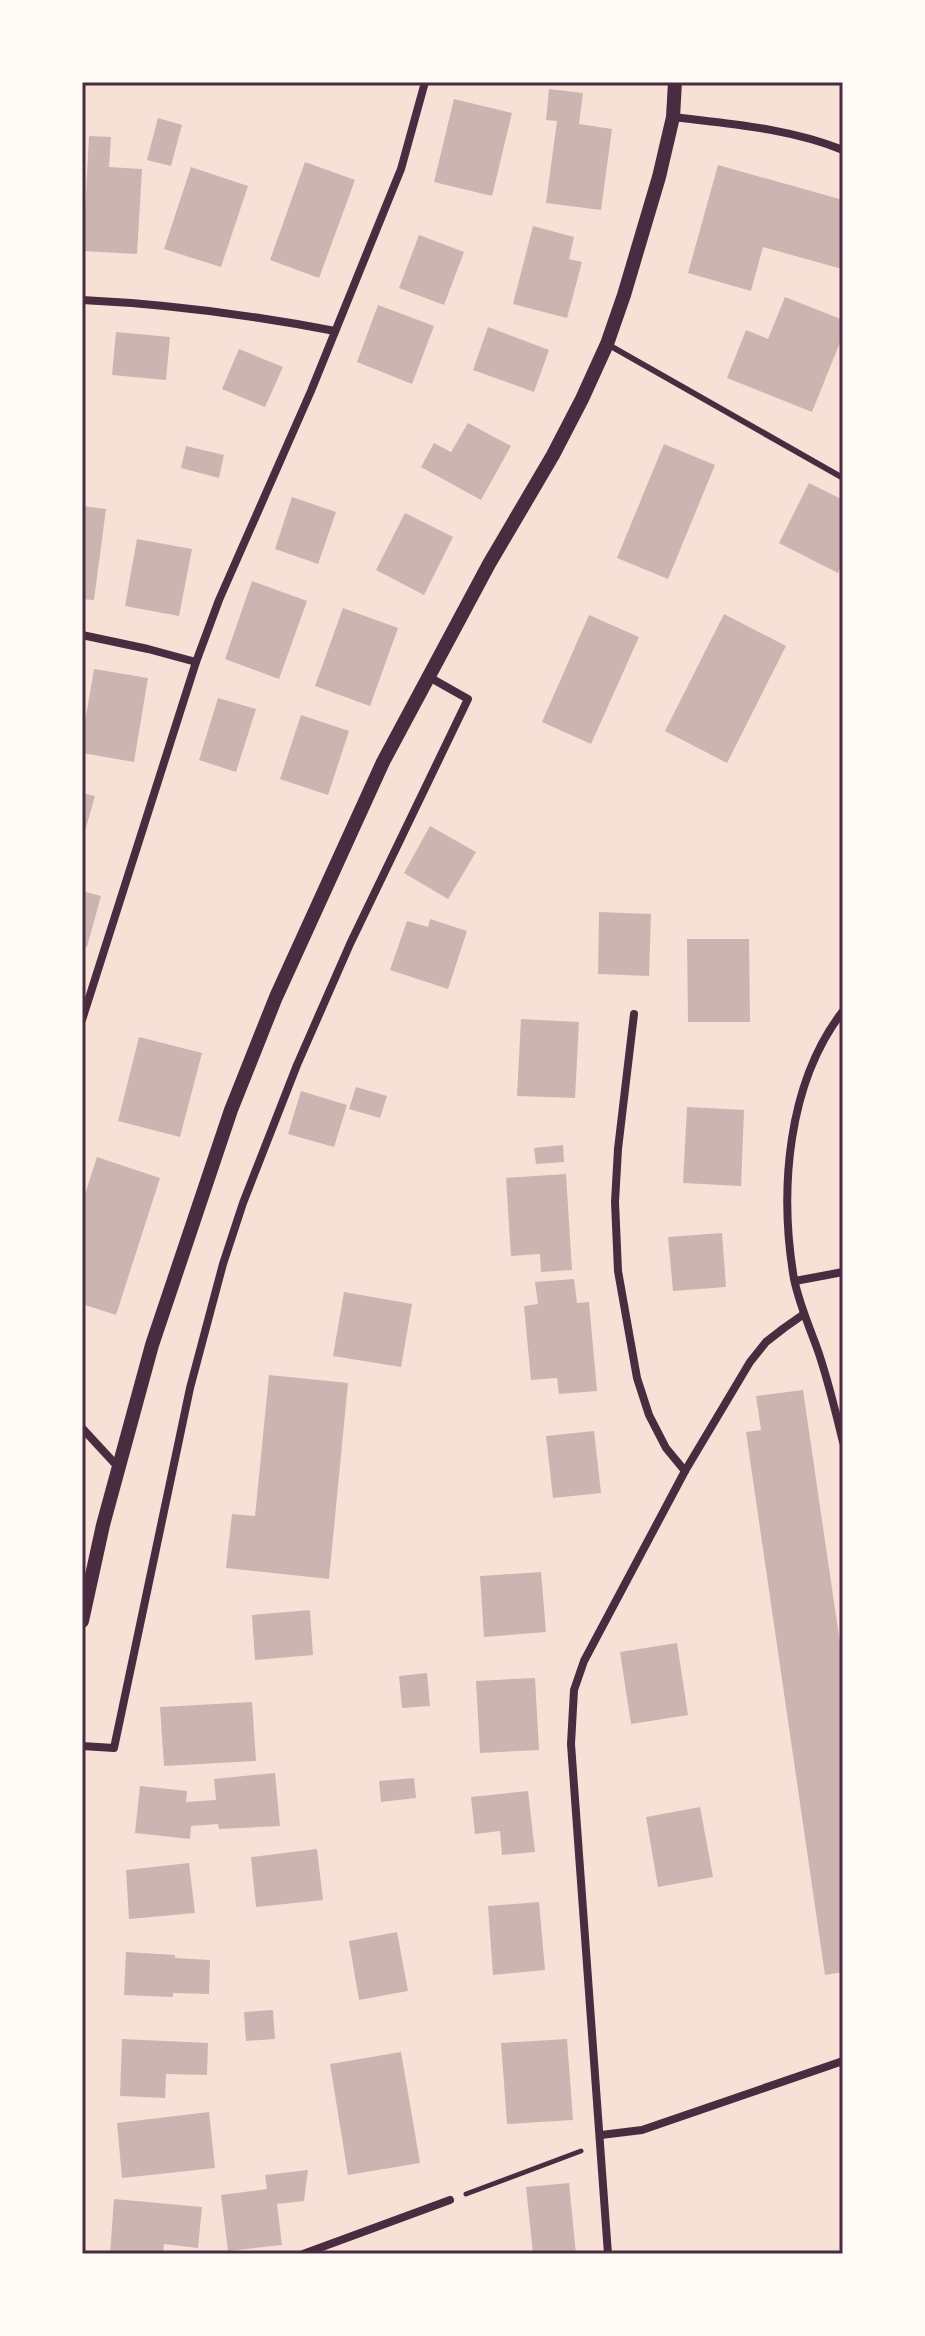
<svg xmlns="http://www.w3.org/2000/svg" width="925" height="2336" viewBox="0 0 925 2336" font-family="Poppins,sans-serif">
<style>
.building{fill:#ccb4b1}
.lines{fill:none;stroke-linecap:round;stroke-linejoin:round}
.path{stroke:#4a2c40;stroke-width:5}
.service{stroke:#4a2c40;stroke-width:6}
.minor{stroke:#4a2c40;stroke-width:8}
.tertiary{stroke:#4a2c40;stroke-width:14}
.neatline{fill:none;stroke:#4a2c40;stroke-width:3}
</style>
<rect width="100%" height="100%" fill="#f7e1d7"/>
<g class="building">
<polygon points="549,89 583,93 579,124 612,129 601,210 546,203 557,121 546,120"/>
<polygon points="454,99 512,113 492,196 434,182"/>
<polygon points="158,118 182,125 171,166 147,160"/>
<polygon points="89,136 111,137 109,167 142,169 137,254 83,251"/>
<polygon points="305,162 355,180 319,278 270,260"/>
<polygon points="718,165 843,200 842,269 763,247 751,291 688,273"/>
<polygon points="191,167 248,186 221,267 164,249"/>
<polygon points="533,226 574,237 569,259 582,262 567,318 513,304"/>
<polygon points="419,235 464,252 444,305 399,288"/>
<polygon points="785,297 843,320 843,335 812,412 727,378 746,330 768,339"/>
<polygon points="378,305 434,326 412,384 357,362"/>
<polygon points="488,327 549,350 534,392 473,370"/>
<polygon points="116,332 170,337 166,380 112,375"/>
<polygon points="239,349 283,367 265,407 222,389"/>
<polygon points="468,423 511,446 481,500 421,467 434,443 451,452"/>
<polygon points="664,444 715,465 668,579 617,558"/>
<polygon points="186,446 224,455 219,478 181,468"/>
<polygon points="809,483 843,500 843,562 838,573 779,543"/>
<polygon points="292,497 336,512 318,564 275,549"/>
<polygon points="82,506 106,509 94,600 82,599"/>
<polygon points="405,513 453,537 424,595 376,570"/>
<polygon points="137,539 192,549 179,616 125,606"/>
<polygon points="252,581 307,601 279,679 225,659"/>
<polygon points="343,608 398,628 370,706 315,686"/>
<polygon points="724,614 786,646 727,763 665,731"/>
<polygon points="589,615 639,637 591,744 542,722"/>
<polygon points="94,669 148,678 134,762 82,753 82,740"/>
<polygon points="218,698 256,709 236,772 199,760"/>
<polygon points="301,715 349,731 328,795 280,779"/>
<polygon points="82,793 95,796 85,831 82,831"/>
<polygon points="430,826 476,852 448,899 404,873"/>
<polygon points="82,891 101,896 87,947 82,946"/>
<polygon points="599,912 651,914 649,976 598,974"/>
<polygon points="430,919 467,931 448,989 390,970 407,921 428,927"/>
<polygon points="687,939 749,939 750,1022 688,1022"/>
<polygon points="521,1019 579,1022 575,1098 517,1096"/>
<polygon points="139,1037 202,1053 180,1137 118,1121"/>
<polygon points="356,1087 387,1096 380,1118 349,1109"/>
<polygon points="301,1091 347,1105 334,1147 288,1134"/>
<polygon points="687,1107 744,1110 741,1186 683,1183"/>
<polygon points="563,1145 564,1162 536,1164 534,1148"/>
<polygon points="97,1157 160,1178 116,1315 82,1304 82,1203"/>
<polygon points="566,1174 572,1270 541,1272 540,1254 511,1256 506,1178"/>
<polygon points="722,1233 726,1287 673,1291 668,1237"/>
<polygon points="574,1279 577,1303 589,1302 597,1391 559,1394 557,1378 531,1380 524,1306 538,1304 535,1282"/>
<polygon points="344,1292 412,1304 401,1367 333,1356"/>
<polygon points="269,1375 348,1383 329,1579 226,1568 232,1514 255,1516"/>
<polygon points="803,1390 843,1664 843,1972 825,1975 746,1432 761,1430 756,1396"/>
<polygon points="594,1431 601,1493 553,1498 546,1436"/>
<polygon points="541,1572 546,1632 484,1637 480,1576"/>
<polygon points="310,1610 313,1655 255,1660 252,1615"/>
<polygon points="677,1643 688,1715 631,1724 620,1652"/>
<polygon points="427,1673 430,1706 402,1708 399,1676"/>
<polygon points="535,1678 539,1750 480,1753 476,1681"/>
<polygon points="252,1702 256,1761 164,1766 160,1707"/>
<polygon points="275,1773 280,1826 219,1829 218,1824 191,1826 190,1839 135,1833 140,1786 187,1791 186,1802 216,1800 214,1779"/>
<polygon points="414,1778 416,1798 381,1802 379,1781"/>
<polygon points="528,1791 535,1852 502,1855 500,1831 475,1834 471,1797"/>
<polygon points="700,1807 713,1877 658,1887 646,1817"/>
<polygon points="317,1849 323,1900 256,1907 251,1857"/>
<polygon points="189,1863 195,1913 129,1919 126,1870"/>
<polygon points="539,1902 545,1970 493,1975 488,1906"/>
<polygon points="397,1932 408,1991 359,2000 349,1941"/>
<polygon points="126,1952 175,1955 175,1958 210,1960 209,1994 173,1993 173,1997 124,1995"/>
<polygon points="273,2010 275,2039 246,2041 244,2012"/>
<polygon points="122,2039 208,2043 207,2075 166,2074 165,2098 120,2096"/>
<polygon points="567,2039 573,2120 507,2124 501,2043"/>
<polygon points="401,2052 420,2163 348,2175 330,2064"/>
<polygon points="209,2112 215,2168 122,2178 117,2123"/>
<polygon points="308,2170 304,2201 277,2204 282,2245 228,2251 221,2195 267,2189 265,2175"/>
<polygon points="569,2183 576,2254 533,2254 526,2187"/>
<polygon points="114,2199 202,2207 198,2248 164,2244 163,2254 110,2254"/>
</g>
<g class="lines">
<polyline class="path" points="466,2194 581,2151"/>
<polyline class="service" points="607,344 843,478"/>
<g class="minor">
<path d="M673 117C730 124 789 128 843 150"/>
<path d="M82 300C167 304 252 315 335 331"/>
<polyline points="82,635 148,649 196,662"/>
<path d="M843 1011C787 1083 779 1191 794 1279 799 1303 809 1326 817 1348 828 1379 835 1410 843 1442"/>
<polyline points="82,1020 196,662 219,600 311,391 401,169 425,82"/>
<polyline points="795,1281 843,1272"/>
<polyline points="82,1428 119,1468"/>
<polyline points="685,1471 750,1362 766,1342 784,1328 804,1314"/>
<polyline points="82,1746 114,1748 190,1388 223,1264 243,1203 297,1065 350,944 468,699 429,677"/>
<polyline points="601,2135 642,2130 843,2061"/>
<polyline points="303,2254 450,2200"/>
<polyline points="608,2254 571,1744 574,1690 584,1661 685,1471 666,1448 649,1415 637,1378 618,1271 615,1202 618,1149 634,1014"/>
</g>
<polyline class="tertiary" points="82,1621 103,1525 152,1345 231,1110 276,997 383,762 489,564 553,455 582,399 607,344 624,295 659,177 673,117 675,82"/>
</g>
<rect width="925" height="2336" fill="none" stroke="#fffaf5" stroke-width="168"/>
<rect x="84" y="84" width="757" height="2168" class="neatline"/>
</svg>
